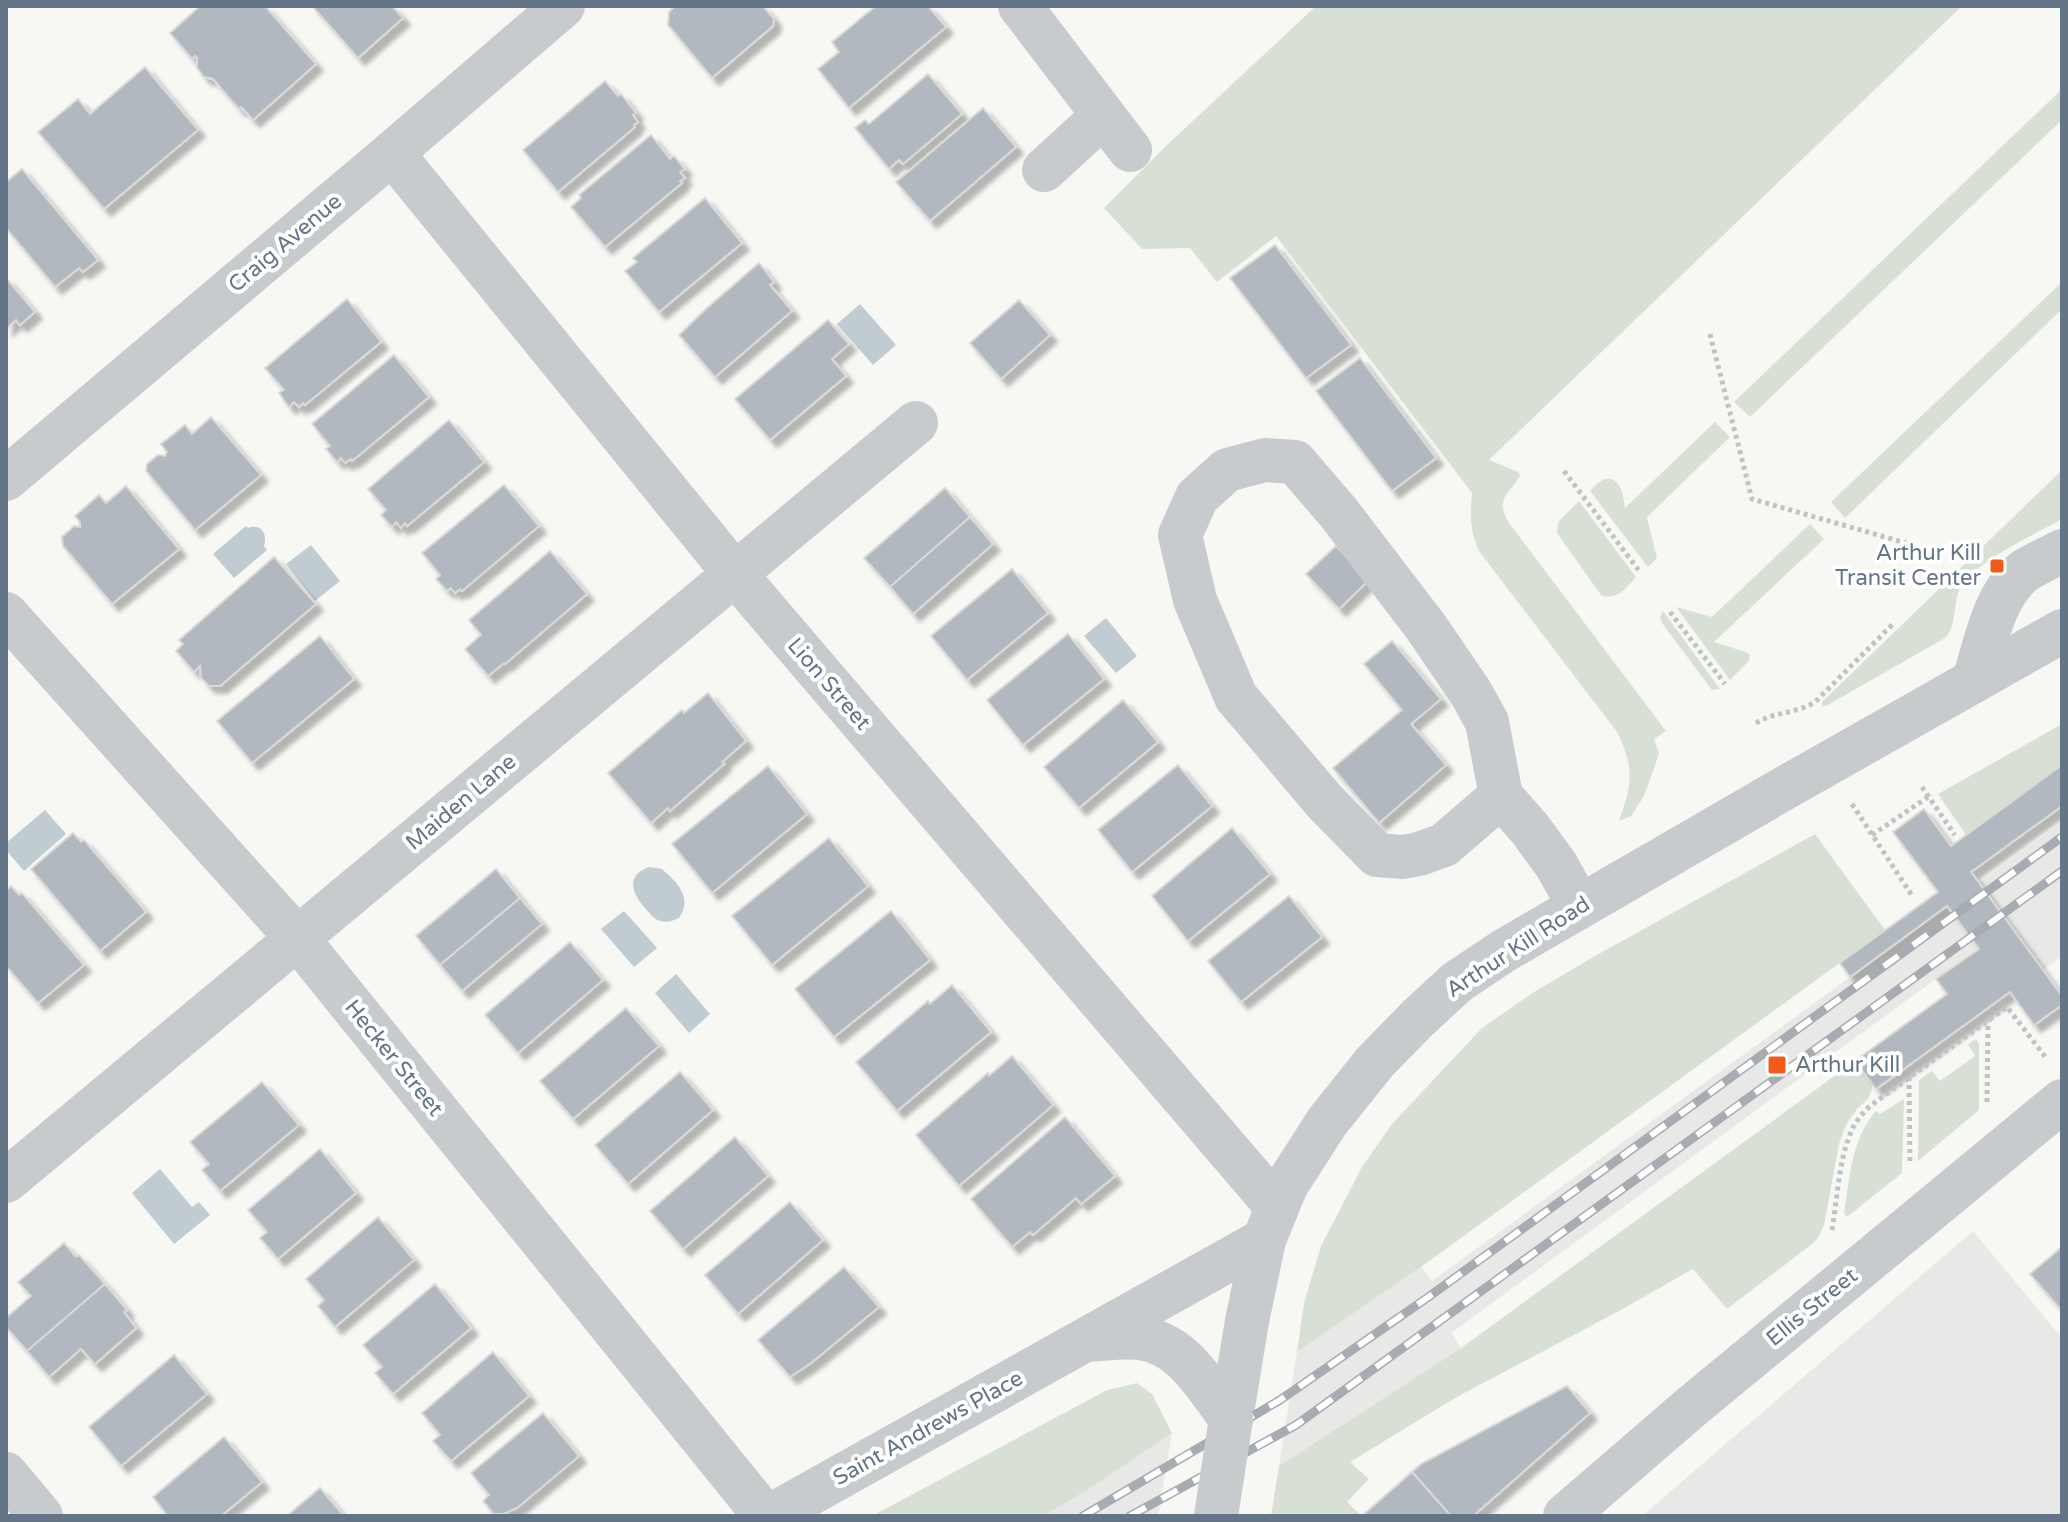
<svg xmlns="http://www.w3.org/2000/svg" width="2068" height="1522" viewBox="0 0 2068 1522" font-family="'Varela Round',sans-serif">
<style>
.built{fill:#e8e9e7}
.green{fill:#d8e0d5}
.water{fill:#c1ccd2}
.building{fill:#b1b8bf;stroke:#d9d9d7;stroke-width:2;filter:url(#shadow)}
.lines{fill:none;stroke-linecap:round;stroke-linejoin:round}
.path{stroke:#c0c2c5;stroke-width:5;stroke-dasharray:4 4;stroke-linecap:butt}
.minor{stroke:#c7cbce;stroke-width:44}
.rail-casing{stroke:#a7acb3;stroke-width:9}
.rail{stroke:#fff;stroke-width:6;stroke-dasharray:18;stroke-linecap:butt}
.minor-bridge{stroke:#c7cbce;stroke-width:44}
.poi-dot{fill:#f25b1a;stroke:#fff;stroke-width:3}
.labels{text-anchor:middle;dominant-baseline:central;stroke-width:8;stroke-linejoin:round;paint-order:stroke}
.street-label{font-size:22px;fill:#647588;stroke:#fff}
.poi-label{font-size:22px;fill:#647588;stroke:#fff;text-anchor:end}
</style>
<defs>
<filter id="shadow"><feDropShadow dx="7" dy="7" stdDeviation="2" flood-color="#0004"/></filter>
</defs>
<rect width="100%" height="100%" fill="#f7f8f4"/>
<g class="built">
<polygon points="2062,823 2062,956 2043,970 2023,943 2000,956 1988,941 1451,1333 1461,1348 1279,1466 1297,1352 1421,1267 1432,1281"/>
<polygon points="1973,1231 2062,1338 2062,1516 1642,1516"/>
<polygon points="1172,1433 1158,1516 1044,1516 1089,1489"/>
</g>
<g class="green">
<path d="M1316 6H1962L1489 460 1518 472 1520 476C1508 495 1495 499 1509 523L1666 731 1654 739 1659 754 1644 796 1631 816 1619 821C1632 784 1635 769 1617 732L1479 551C1470 532 1470 514 1472 493L1276 236 1217 282 1190 248 1142 249 1104 208 1166 146Z"/>
<polygon points="2062,89 2062,120 1750,417 1734,402"/>
<polygon points="2062,282 2062,309 1845,518 1831,502"/>
<path d="M1715 422 1730 437 1647 517 1657 558 1648 567 1590 491C1598 482 1610 471 1620 487 1623 492 1624 503 1625 508Z"/>
<path d="M2062 470V519C2034 535 1979 560 1962 585 1951 602 1959 623 1945 638L1826 706H1822V702Z"/>
<path d="M1579 501 1636 577C1626 588 1617 601 1601 595L1557 533 1558 523 1560 520Z"/>
<polygon points="1810,524 1824,539 1714,642 1746,652 1750,655 1749,661 1730,680 1676,607 1712,617"/>
<polygon points="1663,611 1720,689 1712,690 1662,623 1660,617"/>
<polygon points="2062,724 2062,765 1966,835 1938,794"/>
<polygon points="1815,834 1885,930 1421,1267 1297,1352 1304,1303 1321,1246 1362,1167 1392,1124 1482,1028 1534,992 1595,956"/>
<polygon points="1976,1039 1979,1044 1979,1110 1918,1161 1919,1080 1932,1071 1940,1081 1975,1056 1968,1044"/>
<polygon points="1855,1061 1872,1084 1872,1089 1868,1099 1857,1109 1846,1125 1839,1144 1824,1225 1818,1238 1812,1244 1727,1309 1693,1269 1619,1311 1455,1398 1350,1462 1369,1479 1347,1502 1362,1516 1271,1516 1279,1466 1461,1348"/>
<path d="M1904 1099 1902 1173 1847 1217 1844 1213C1850 1177 1851 1140 1876 1111L1880 1114Z"/>
<polygon points="1137,1383 1152,1394 1172,1433 1089,1489 1044,1516 872,1516 1107,1390"/>
</g>
<g class="water">
<polygon points="860,304 896,345 873,365 837,324"/>
<path d="M246 526 248 528C261 523 268 534 264 546L267 550 234 578 213 554Z"/>
<polygon points="311,545 340,581 315,601 286,564"/>
<polygon points="1106,618 1137,656 1116,673 1084,636"/>
<polygon points="45,810 66,834 24,871 6,850 6,843"/>
<path d="M649 867 662 869C678 883 693 898 679 918 672 921 667 923 660 921 653 919 650 913 645 908 632 893 625 876 649 867Z"/>
<polygon points="624,911 657,948 634,967 601,929"/>
<polygon points="676,974 710,1014 689,1033 655,993"/>
<polygon points="160,1169 192,1207 199,1202 210,1215 174,1244 132,1193"/>
</g>
<g class="building">
<polygon points="200,6 265,6 316,64 253,120 241,107 239,109 213,79 204,77 197,68 197,58 195,56 192,59 170,33"/>
<polygon points="312,6 392,6 403,18 358,58"/>
<polygon points="675,6 763,6 774,19 773,26 712,78 668,25 669,12"/>
<polygon points="876,6 928,6 946,27 849,108 818,69 839,52 832,42"/>
<polygon points="145,67 198,130 104,209 38,132 78,99 90,114"/>
<polygon points="928,74 962,114 903,164 899,160 889,169 855,128 865,120 869,124"/>
<polygon points="605,81 618,96 621,94 636,113 633,115 638,122 634,125 635,127 558,192 523,150"/>
<polygon points="983,108 1016,147 930,221 896,182"/>
<polygon points="651,135 670,159 674,156 685,169 680,172 685,178 680,181 682,183 605,247 571,207 581,198 579,195"/>
<polygon points="22,169 98,260 83,272 79,268 55,287 6,228 6,182"/>
<polygon points="705,198 742,243 659,312 625,271 637,262 633,258"/>
<polygon points="1275,245 1351,345 1306,378 1230,278"/>
<polygon points="759,263 774,282 770,285 792,311 715,377 679,335 707,308"/>
<polygon points="6,278 35,312 20,325 16,320 6,329"/>
<polygon points="347,299 381,342 305,405 303,403 299,407 294,402 289,407 279,393 284,390 265,368"/>
<polygon points="1019,300 1050,335 1001,379 970,343"/>
<polygon points="828,320 849,344 832,359 846,376 770,440 735,399"/>
<polygon points="394,355 429,397 352,461 351,459 345,463 341,458 337,462 326,449 330,446 312,424"/>
<polygon points="1360,358 1436,458 1392,491 1316,391"/>
<polygon points="211,417 261,475 195,530 146,471 147,464 158,455 165,456 167,452 161,444 185,425 192,434"/>
<polygon points="449,420 484,462 407,526 405,523 401,528 396,522 392,527 381,515 386,510 368,489"/>
<polygon points="504,485 539,526 462,591 460,589 455,593 451,588 447,591 436,579 440,575 422,553"/>
<polygon points="126,486 179,549 112,604 63,546 62,537 74,526 80,527 80,522 75,516 99,495 106,503"/>
<polygon points="945,488 970,517 890,587 864,558"/>
<polygon points="970,517 993,544 913,614 890,587"/>
<polygon points="1336,546 1369,580 1339,609 1306,574"/>
<polygon points="550,551 587,594 505,664 504,663 488,676 465,649 481,635 469,620"/>
<polygon points="274,557 316,604 220,686 209,686 201,678 200,666 194,672 176,651 183,644 179,640"/>
<polygon points="1012,569 1048,613 967,680 931,636"/>
<polygon points="1068,634 1104,679 1023,745 987,700"/>
<polygon points="320,636 354,679 252,763 217,721"/>
<polygon points="1392,641 1441,699 1411,724 1446,765 1379,823 1333,768 1402,710 1364,664"/>
<polygon points="708,693 746,741 722,762 724,764 670,811 668,808 651,823 608,773 682,710 684,713"/>
<polygon points="1123,700 1158,742 1079,808 1044,767"/>
<polygon points="1178,765 1212,806 1132,872 1098,830"/>
<polygon points="2062,765 2062,806 1971,872 2062,996 2062,1005 2034,1025 2010,992 1876,1089 1855,1061 1947,994 1936,979 1979,949 1947,906 1850,977 1840,963 1938,892 1893,832 1924,809 1951,846"/>
<polygon points="768,766 807,814 712,893 672,844"/>
<polygon points="1232,828 1270,874 1188,941 1152,896"/>
<polygon points="73,833 81,842 84,840 146,912 100,951 31,869"/>
<polygon points="829,838 868,886 772,965 732,916"/>
<polygon points="496,869 520,898 440,965 416,936"/>
<polygon points="11,886 19,895 22,893 84,965 38,1003 6,966 6,891"/>
<polygon points="1289,896 1322,937 1241,1002 1208,961"/>
<polygon points="520,898 542,924 462,991 440,965"/>
<polygon points="891,911 930,960 834,1037 795,989"/>
<polygon points="570,942 603,980 518,1053 485,1015"/>
<polygon points="952,985 991,1032 897,1111 856,1062 928,1001 930,1004"/>
<polygon points="626,1008 659,1046 573,1119 540,1081"/>
<polygon points="1012,1056 1053,1105 959,1186 916,1135 988,1073 989,1076"/>
<polygon points="680,1072 713,1110 628,1184 595,1145"/>
<polygon points="262,1082 299,1125 220,1191 202,1170 209,1164 190,1142"/>
<polygon points="1065,1117 1115,1176 1081,1204 1076,1198 1033,1235 1030,1232 1012,1247 971,1199"/>
<polygon points="735,1137 768,1176 683,1249 650,1211"/>
<polygon points="320,1149 356,1193 278,1259 260,1238 267,1232 248,1210"/>
<polygon points="790,1202 823,1240 738,1314 705,1275"/>
<polygon points="378,1217 414,1260 335,1327 318,1306 324,1300 306,1279"/>
<polygon points="64,1243 76,1257 79,1255 105,1284 27,1351 6,1327 6,1318 31,1296 18,1282"/>
<polygon points="2062,1247 2062,1311 2030,1274"/>
<polygon points="844,1267 879,1307 811,1363 790,1377 758,1340"/>
<polygon points="105,1284 127,1310 124,1312 136,1328 95,1364 81,1349 49,1377 27,1351"/>
<polygon points="435,1284 471,1328 393,1394 375,1373 382,1367 363,1345"/>
<polygon points="493,1352 529,1396 451,1461 433,1441 440,1435 422,1413"/>
<polygon points="174,1355 207,1394 121,1466 89,1427"/>
<polygon points="1567,1386 1590,1413 1473,1516 1451,1516 1412,1472 1421,1464"/>
<polygon points="543,1413 579,1456 517,1508 503,1514 494,1514 483,1501 489,1495 471,1473"/>
<polygon points="224,1437 262,1482 221,1516 168,1516 153,1497"/>
<polygon points="1412,1472 1451,1516 1362,1516"/>
<polygon points="320,1488 344,1516 287,1516 295,1509"/>
</g>
<g class="lines">
<g class="path">
<polyline points="1710,334 1752,499 1906,543"/>
<polyline points="1564,471 1640,572"/>
<polyline points="1670,612 1725,684"/>
<path d="M1756 723C1773 712 1795 714 1815 702L1894 623"/>
<polyline points="1922,787 1955,835"/>
<polyline points="1852,804 1913,897"/>
<polyline points="1872,835 1928,797"/>
<polyline points="1909,1077 1910,1165"/>
<polyline points="1987,1102 1988,1021"/>
<path d="M1832 1230C1837 1201 1839 1159 1851 1132 1855 1122 1862 1114 1870 1106L2007 1007 2047 1059"/>
</g>
<g class="minor">
<polyline points="1020,6 1130,150"/>
<polyline points="392,153 734,573 1277,1207"/>
<polyline points="1044,170 1103,116"/>
<polyline points="6,479 392,153 563,6"/>
<polyline points="6,614 297,938 765,1516"/>
<path d="M1974 681C1985 645 1993 597 2023 572 2034 564 2050 558 2062 551"/>
<polyline points="1501,796 1444,845 1419,854 1403,857 1377,855 1325,802 1236,697 1195,600 1180,535 1197,497 1227,470 1265,460 1295,462 1338,512 1426,627 1471,693 1487,722 1501,796 1530,829 1557,866 1579,906"/>
<polyline points="6,1181 916,423"/>
<path d="M1088 1340C1105 1339 1123 1336 1139 1338 1183 1342 1207 1388 1231 1419"/>
<polyline points="1231,1419 1247,1321 1264,1240 1286,1186 1327,1122 1375,1062 1417,1019 1457,982 1505,950 1783,789 2062,631"/>
<polyline points="6,1474 41,1516"/>
<polyline points="770,1516 1264,1240"/>
<polyline points="1565,1516 1690,1408 2062,1101"/>
</g>
<g class="rail-casing">
<g id="rail">
<polyline points="1083,1516 1280,1400 1427,1298 2062,837"/>
<polyline points="1130,1516 1296,1425 2062,871"/>
</g>
</g>
<use href="#rail" class="rail"/>
<polyline class="minor-bridge" points="1216,1516 1231,1419"/>
</g>
<g class="poi-dot">
<rect x="1989" y="558" width="16" height="16" rx="4"/>
<rect x="1767" y="1055" width="20" height="20" rx="4"/>
</g>
<g class="labels">
<g class="street-label">
<text transform="translate(285 243) rotate(-40)">Craig Avenue</text>
<text transform="translate(829 684) rotate(49)">Lion Street</text>
<text transform="translate(461 802) rotate(-40)">Maiden Lane</text>
<text transform="translate(1518 947) rotate(-33)">Arthur Kill Road</text>
<text transform="translate(394 1058) rotate(51)">Hecker Street</text>
<text transform="translate(1812 1307) rotate(-39)">Ellis Street</text>
<text transform="translate(928 1428) rotate(-29)">Saint Andrews Place</text>
</g>
<g class="poi-label">
<text x="1981" y="553">Arthur Kill<tspan x="1981" dy="25">Transit Center</tspan></text>
<text x="1795" y="1065" text-anchor="start">Arthur Kill</text>
</g>
</g>
<rect width="2068" height="1522" fill="none" stroke="#647588" stroke-width="16"/>
</svg>
